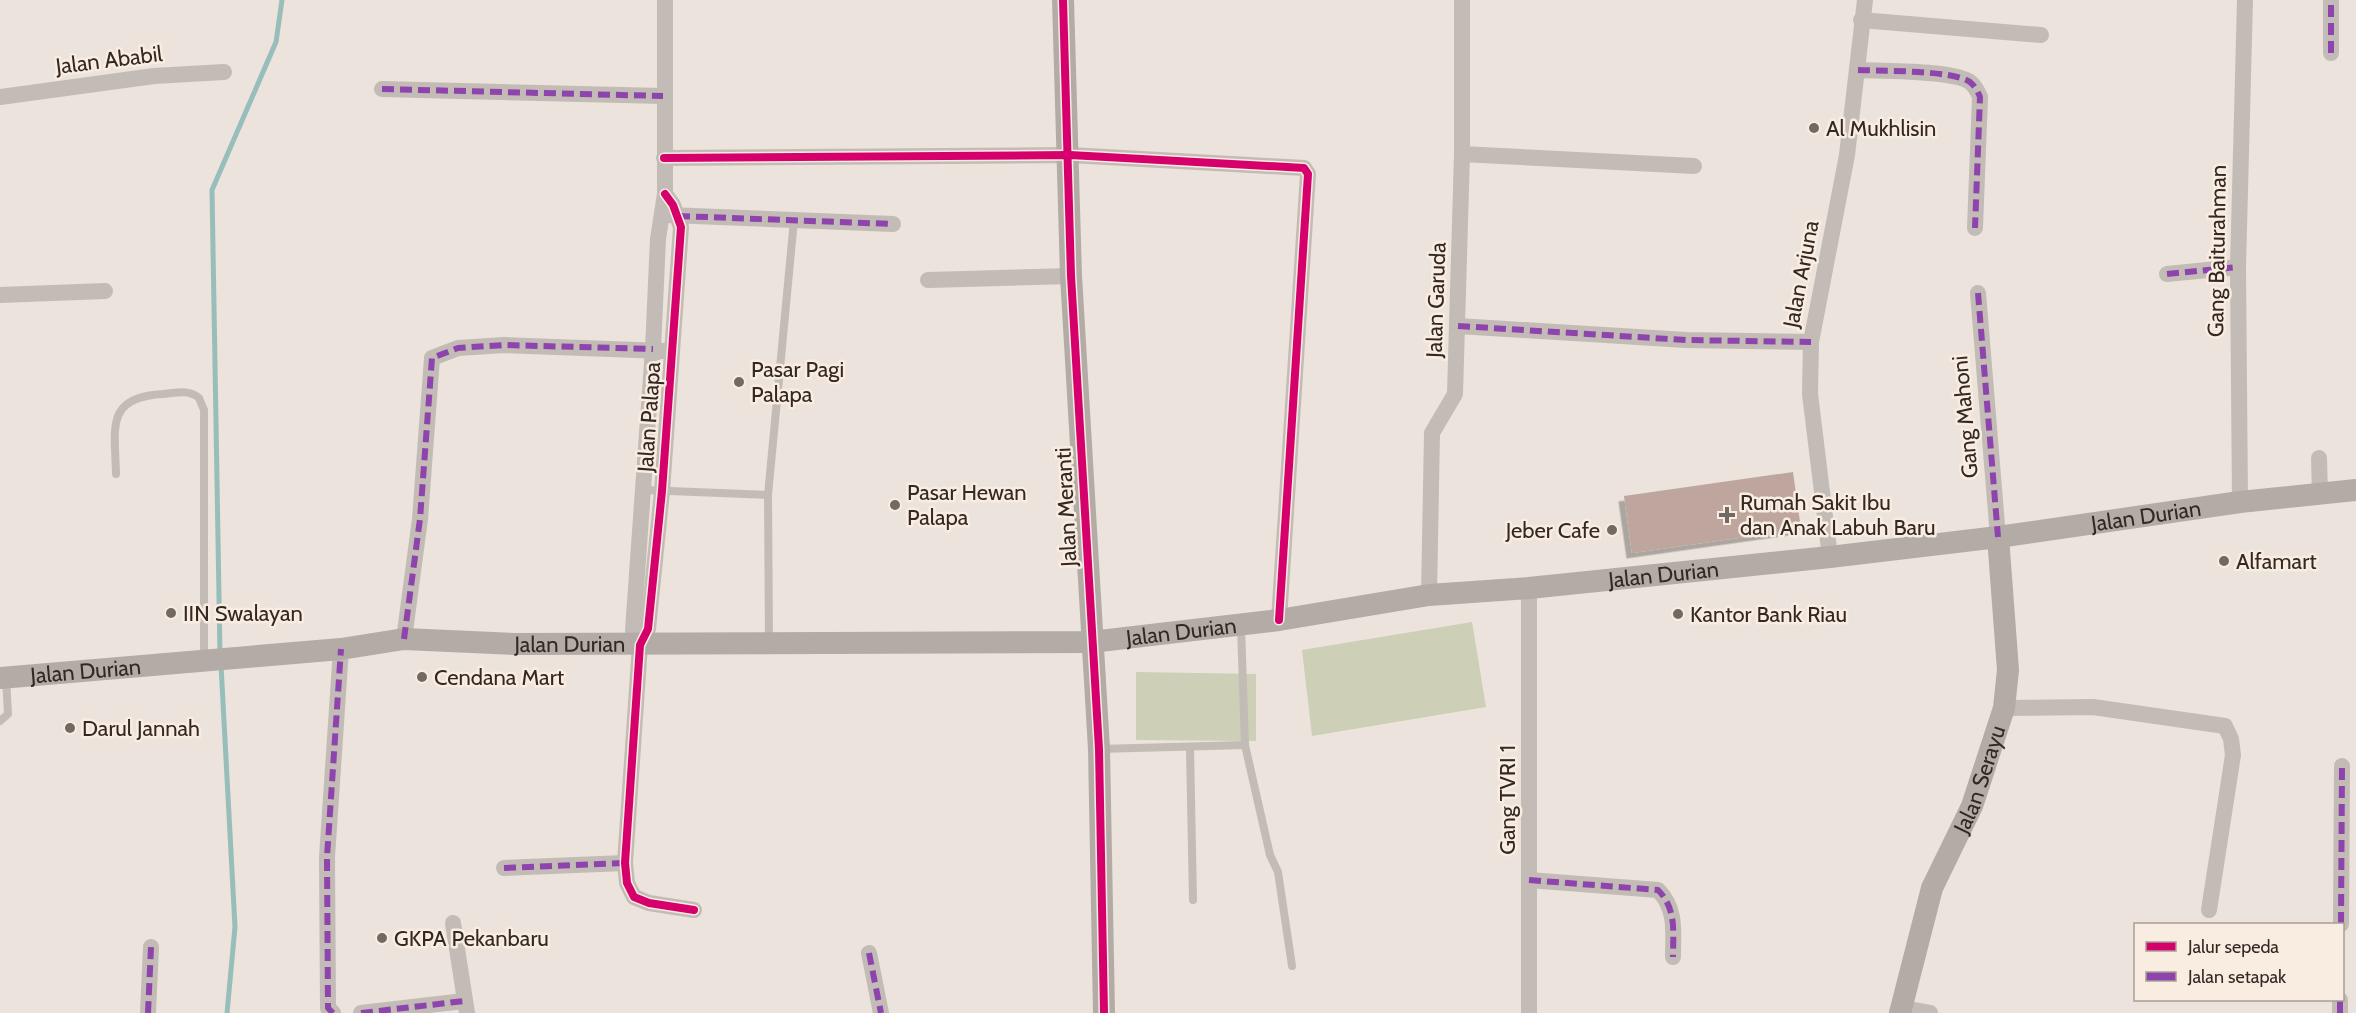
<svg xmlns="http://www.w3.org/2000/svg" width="2356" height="1013" viewBox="0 0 2356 1013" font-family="Cabin,sans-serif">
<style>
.green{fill:#cdcfb6}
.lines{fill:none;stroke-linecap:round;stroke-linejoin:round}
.stream{stroke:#98bebb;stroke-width:5}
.building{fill:#bea59d;filter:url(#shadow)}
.lane{stroke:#c3bbb5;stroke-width:8}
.street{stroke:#c3bbb5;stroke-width:16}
.secondary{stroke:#b3aba6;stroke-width:22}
.quiet{stroke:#8e44ad;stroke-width:6;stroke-dasharray:12 6;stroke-linecap:butt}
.cycleway-casing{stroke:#f9ede1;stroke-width:11}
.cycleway{stroke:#d6006c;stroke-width:8}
.poi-dot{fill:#736964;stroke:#f9ede1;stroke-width:2}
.labels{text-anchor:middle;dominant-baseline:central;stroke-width:5;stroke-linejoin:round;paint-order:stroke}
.street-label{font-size:22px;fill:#332824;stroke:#f9ede1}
.poi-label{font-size:22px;fill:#332824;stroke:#f9ede1;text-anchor:start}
</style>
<defs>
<filter id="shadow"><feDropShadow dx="-5.5" dy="5.5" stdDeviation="0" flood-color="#0004"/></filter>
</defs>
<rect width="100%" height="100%" fill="#ebe3dc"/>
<g class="green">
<polygon points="1472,622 1486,707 1312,736 1302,650"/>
<polygon points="1136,672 1256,674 1256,741 1136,740"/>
</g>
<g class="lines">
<g class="stream">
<polyline points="220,655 212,190 276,42 282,0"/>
<polyline points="221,665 235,927 227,1013"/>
</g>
</g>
<polygon class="building" points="1793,472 1801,529 1632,553 1624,496"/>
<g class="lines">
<g class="lane">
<path d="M116 474C115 428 105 397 163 394 175 393 189 389 199 398L204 410V658"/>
<polyline points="644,490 768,495"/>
<polyline points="1241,627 1245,745 1270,855 1278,872 1292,966"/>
<polyline points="769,642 768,495 794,220"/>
<polyline points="0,721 8,714 6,678"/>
<polyline points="1099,749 1245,745"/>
<polyline points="1190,749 1193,900"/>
</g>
<g class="street">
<polyline points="1861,20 2041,35"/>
<polyline points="2331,53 2331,0"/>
<path d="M1858 70C1880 71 1954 70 1970 82 1975 86 1978 92 1980 97L1975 228"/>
<polyline points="382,89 663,96"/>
<polyline points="0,97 154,76 224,72"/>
<polyline points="1462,154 1694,166"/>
<polyline points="664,158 1070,155 1304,168 1308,174 1279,620"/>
<polyline points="665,194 673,205 681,227 662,491 648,629 640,645 625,863 627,883 634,897 649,903 694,910"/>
<polyline points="669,215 893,224"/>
<polyline points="2167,274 2238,267"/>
<polyline points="928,280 1071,276"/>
<polyline points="1978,293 1998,537"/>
<polyline points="0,295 105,291"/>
<polyline points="1458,326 1686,340 1811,342"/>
<polyline points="2319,458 2320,494"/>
<polyline points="2240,502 2238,267 2245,0"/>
<polyline points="1830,557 1810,394 1811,342 1847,155 1865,0"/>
<polyline points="1429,595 1432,433 1455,394 1462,154 1462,0"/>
<polyline points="404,639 420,519 432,358 458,348 504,345 664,351"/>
<polyline points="640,645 633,630 653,349 658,239 665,194 665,0"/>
<polyline points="2004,708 2093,707 2225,726 2231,739 2233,755 2209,910"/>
<polyline points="504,868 625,863"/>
<path d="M1529 880 1658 890C1677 909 1673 933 1673 957"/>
<polyline points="453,923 467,1013"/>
<polyline points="2341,924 2342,766"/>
<polyline points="869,953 881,1013"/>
<polyline points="1902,1008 1930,1013"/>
<polyline points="148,1013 151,947"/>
<polyline points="333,1013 328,1008 327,857 341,649"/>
<polyline points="361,1013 464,1001"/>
<polyline points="1529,1013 1529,588"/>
<polyline points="2340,1013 2340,1000"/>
</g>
<g class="secondary">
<polyline points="1063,0 1071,276 1099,749 1104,1013"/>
<path id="s1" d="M0 678 341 649 404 639 516 644 1091 642 1279 620 1429 595 1529 588 1830 557 1998 537 2240 502 2356 490"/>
<path id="s2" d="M1900 1013 1932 888 1972 806 2004 708 2008 670 1998 537"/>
</g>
<g class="quiet">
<polyline points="2331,53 2331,0"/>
<path d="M1858 70C1880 71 1954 70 1970 82 1975 86 1978 92 1980 97L1975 228"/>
<polyline points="382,89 663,96"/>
<polyline points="678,216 893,224"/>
<polyline points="2167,274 2238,267"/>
<polyline points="1978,293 1998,537"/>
<polyline points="1458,326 1686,340 1811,342"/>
<polyline points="404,639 420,519 432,358 458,348 504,345 653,349"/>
<polyline points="504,868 625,863"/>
<path d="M1529 880 1658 890C1677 909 1673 933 1673 957"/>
<polyline points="2341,924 2342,766"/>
<polyline points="869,953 881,1013"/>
<polyline points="148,1013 151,947"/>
<polyline points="333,1013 328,1008 327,857 341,649"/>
<polyline points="361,1013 464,1001"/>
<polyline points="2340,1013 2340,1000"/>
</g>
<g class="cycleway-casing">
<g id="cycleway">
<polyline points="1063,0 1071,276 1099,749 1104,1013"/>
<polyline points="664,158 1070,155 1304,168 1308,174 1279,620"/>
<polyline points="665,194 673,205 681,227 662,491 648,629 640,645 625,863 627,883 634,897 649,903 694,910"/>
</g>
</g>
<use href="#cycleway" class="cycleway"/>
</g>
<g class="poi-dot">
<circle cx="1814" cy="128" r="6"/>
<circle cx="739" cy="382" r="6"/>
<circle cx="895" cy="505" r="6"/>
<path d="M1724 506h6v6h6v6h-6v6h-6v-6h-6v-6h6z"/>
<circle cx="1612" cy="530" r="6"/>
<circle cx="2224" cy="561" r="6"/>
<circle cx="171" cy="613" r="6"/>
<circle cx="1678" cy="614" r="6"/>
<circle cx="422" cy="677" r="6"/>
<circle cx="70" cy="728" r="6"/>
<circle cx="382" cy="938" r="6"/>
</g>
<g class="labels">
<g class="street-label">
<text transform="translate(109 60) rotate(-7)">Jalan Ababil</text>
<text transform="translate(2217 251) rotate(-89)">Gang Baiturahman</text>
<text transform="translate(1801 274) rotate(-79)">Jalan Arjuna</text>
<text transform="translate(1436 300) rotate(-88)">Jalan Garuda</text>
<text transform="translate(649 417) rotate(-86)">Jalan Palapa</text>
<text transform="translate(1965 417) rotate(-95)">Gang Mahoni</text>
<text transform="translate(1066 507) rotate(-93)">Jalan Meranti</text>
<text stroke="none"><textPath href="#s1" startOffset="2156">Jalan Durian</textPath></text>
<text stroke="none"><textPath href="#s1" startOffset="1670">Jalan Durian</textPath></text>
<text stroke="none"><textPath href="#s1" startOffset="1184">Jalan Durian</textPath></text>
<text stroke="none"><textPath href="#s1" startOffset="572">Jalan Durian</textPath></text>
<text stroke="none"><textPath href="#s1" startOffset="86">Jalan Durian</textPath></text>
<text stroke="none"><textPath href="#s2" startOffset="248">Jalan Serayu</textPath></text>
<text transform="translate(1507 800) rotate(-90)">Gang TVRI 1</text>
</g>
<g class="poi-label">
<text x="1826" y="128">Al Mukhlisin</text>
<text x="751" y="369">Pasar Pagi<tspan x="751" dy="25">Palapa</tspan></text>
<text x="907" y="492">Pasar Hewan<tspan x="907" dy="25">Palapa</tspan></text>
<text x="1740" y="502">Rumah Sakit Ibu<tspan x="1740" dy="25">dan Anak Labuh Baru</tspan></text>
<text x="1600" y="530" text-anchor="end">Jeber Cafe</text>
<text x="2236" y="561">Alfamart</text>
<text x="183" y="613">IIN Swalayan</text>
<text x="1690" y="614">Kantor Bank Riau</text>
<text x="434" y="677">Cendana Mart</text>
<text x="82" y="728">Darul Jannah</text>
<text x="394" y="938">GKPA Pekanbaru</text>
</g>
</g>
<rect x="2134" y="923" width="210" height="78" fill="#f9ede1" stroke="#aa9e95" stroke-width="1.5"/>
<rect x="2146" y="942" width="30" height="9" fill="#d6006c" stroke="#aa9e95" stroke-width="1.5"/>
<text x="2188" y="953" font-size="18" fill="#332824">Jalur sepeda</text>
<rect x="2146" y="972" width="30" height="9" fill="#8e44ad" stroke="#aa9e95" stroke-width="1.5"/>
<text x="2188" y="983" font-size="18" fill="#332824">Jalan setapak</text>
</svg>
